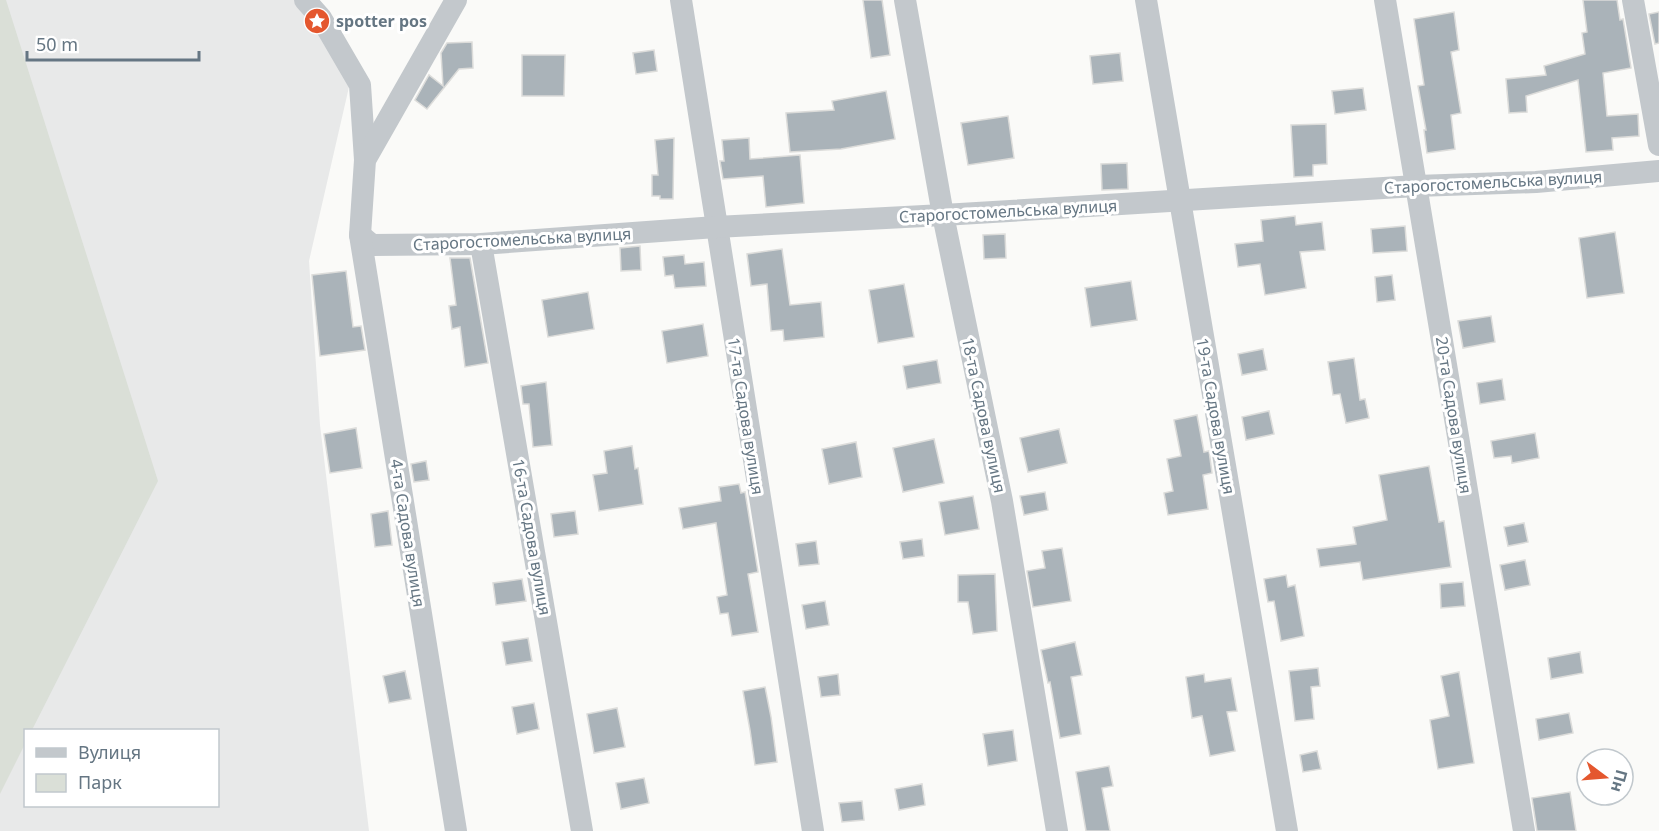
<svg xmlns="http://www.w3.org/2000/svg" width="1659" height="831" viewBox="0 0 1659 831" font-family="'Noto Sans',sans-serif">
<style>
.built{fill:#e8e9e9;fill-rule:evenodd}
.green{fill:#dadfd7}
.building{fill:#aab3b9;stroke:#dcdcda;stroke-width:1.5}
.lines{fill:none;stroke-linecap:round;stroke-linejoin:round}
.street{stroke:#c3c8cc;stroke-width:22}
.labels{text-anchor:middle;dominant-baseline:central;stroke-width:6;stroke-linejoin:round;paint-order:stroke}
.poi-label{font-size:16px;font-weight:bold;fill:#657683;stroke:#fff;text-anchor:start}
.street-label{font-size:16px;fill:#657683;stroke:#fff}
</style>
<rect width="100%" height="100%" fill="#fafaf8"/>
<path class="built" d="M0 0H294L309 14 349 87 309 261 320 425 369 831H0ZM26 730H218V806H26Z"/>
<polygon class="green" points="0,0 6,0 158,481 32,730 26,730 25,744 0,794"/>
<g class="building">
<polygon points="863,0 882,0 890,55 871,58"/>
<polygon points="1583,0 1617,0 1620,20 1623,19 1631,68 1603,73 1607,116 1638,114 1639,136 1612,138 1613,150 1586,152 1578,80 1526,96 1527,112 1509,113 1506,79 1546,75 1544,66 1585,54 1582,33 1587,32"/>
<polygon points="1454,12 1459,50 1451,52 1461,113 1451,115 1455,149 1427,153 1424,130 1426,130 1418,86 1424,85 1414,19"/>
<polygon points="1659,12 1659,43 1655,44 1649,14"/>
<polygon points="472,42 473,68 459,69 427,109 415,100 429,75 443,86 441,53 447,43"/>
<polygon points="654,50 657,71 636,74 633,53"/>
<polygon points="1120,53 1123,81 1093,84 1090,56"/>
<polygon points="522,55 565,55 564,96 522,96"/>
<polygon points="1363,88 1366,110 1335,114 1332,91"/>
<polygon points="886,91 895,139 841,149 790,152 786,113 834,110 832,101"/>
<polygon points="1008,116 1014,158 968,165 961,123"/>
<polygon points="1326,124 1327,164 1313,165 1313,176 1294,177 1291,125"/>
<polygon points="674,138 673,199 660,199 660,196 652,196 652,175 658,175 655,140"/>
<polygon points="749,138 750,159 800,155 804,203 766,207 763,176 723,179 720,161 724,161 722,140"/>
<polygon points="1127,163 1128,189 1102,190 1101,164"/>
<polygon points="1295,216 1296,225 1322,222 1325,250 1300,252 1306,288 1265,295 1260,264 1238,267 1235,244 1263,241 1261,220"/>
<polygon points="1405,226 1407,251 1373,253 1371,229"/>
<polygon points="1615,232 1624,293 1587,298 1579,238"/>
<polygon points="1005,234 1006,258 984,259 983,235"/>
<polygon points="640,246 641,270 621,271 620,248"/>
<polygon points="782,249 790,305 821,302 824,337 784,341 783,330 771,331 767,284 751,286 747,254"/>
<polygon points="684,255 685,264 704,262 706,286 675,288 673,275 665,276 663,257"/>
<polygon points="450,258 470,258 488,363 465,367 460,327 452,329 449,306 456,305"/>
<polygon points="346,271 353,327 361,326 365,350 320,356 312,275"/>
<polygon points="1392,275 1395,300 1377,302 1375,277"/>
<polygon points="1131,281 1137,320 1091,327 1085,288"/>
<polygon points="904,284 914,337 878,343 869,290"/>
<polygon points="588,292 594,329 548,337 542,300"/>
<polygon points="1491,316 1495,342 1463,348 1458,321"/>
<polygon points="703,324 708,356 667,363 662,331"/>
<polygon points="1263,349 1267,370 1242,375 1238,354"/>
<polygon points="1354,358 1360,400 1365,399 1369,418 1346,423 1340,394 1333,395 1328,362"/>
<polygon points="937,360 941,383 907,389 903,366"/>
<polygon points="1502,379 1505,400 1480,404 1477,383"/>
<polygon points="546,382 552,445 533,447 529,404 523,404 521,386"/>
<polygon points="1269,411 1274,434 1246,440 1242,417"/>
<polygon points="1197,415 1204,452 1209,451 1212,473 1203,475 1208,509 1168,515 1164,493 1173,491 1167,459 1181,456 1174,420"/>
<polygon points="356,428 362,468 330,473 324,434"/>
<polygon points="1059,429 1067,463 1028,472 1020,438"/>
<polygon points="1535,433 1539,458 1512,463 1511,456 1494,458 1491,441"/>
<polygon points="934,439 944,483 903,492 893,448"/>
<polygon points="856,442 862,477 829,484 822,449"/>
<polygon points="632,446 635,469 638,468 643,504 599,511 593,475 607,473 604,451"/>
<polygon points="426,461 429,480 414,482 411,464"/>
<polygon points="1429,466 1439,522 1444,521 1451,567 1363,580 1360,562 1320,567 1317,549 1356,544 1353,527 1387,520 1379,475"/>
<polygon points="739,484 741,493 745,492 758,572 748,574 758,632 732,636 728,613 720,614 717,597 727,595 716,523 683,529 679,508 721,501 719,487"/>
<polygon points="1045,492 1048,510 1024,515 1020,496"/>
<polygon points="973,496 979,529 945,535 939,502"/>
<polygon points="388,511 392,545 375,547 371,514"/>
<polygon points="575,511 578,534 554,537 551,514"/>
<polygon points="1524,523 1528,542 1508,546 1504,527"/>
<polygon points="922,539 924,556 903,559 900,542"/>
<polygon points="816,541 819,564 799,566 796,544"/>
<polygon points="1062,548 1071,601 1033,607 1027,571 1045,568 1042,551"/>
<polygon points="1525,560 1530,585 1505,590 1500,565"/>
<polygon points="995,574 997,631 973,634 968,602 958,602 958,575"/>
<polygon points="1286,575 1288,587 1295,585 1304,636 1281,641 1274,601 1268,602 1264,579"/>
<polygon points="522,579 526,601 496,605 493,583"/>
<polygon points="1463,582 1465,606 1441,608 1440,584"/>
<polygon points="825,601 829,625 806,629 802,605"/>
<polygon points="528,638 532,661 506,665 502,642"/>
<polygon points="1075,642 1082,675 1071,677 1081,734 1060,738 1050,682 1048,683 1041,650"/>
<polygon points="1580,652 1583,673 1551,679 1548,658"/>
<polygon points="1318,668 1320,686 1311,687 1314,719 1295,721 1289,671"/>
<polygon points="405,671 411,699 389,703 383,676"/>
<polygon points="1459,672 1474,763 1438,769 1430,720 1449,716 1441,676"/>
<polygon points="838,674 840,695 821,697 818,677"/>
<polygon points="1204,674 1205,682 1231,678 1237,711 1227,712 1235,751 1210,756 1202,716 1192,718 1186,677"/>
<polygon points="765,687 771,717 777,762 755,765 750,730 743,691"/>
<polygon points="534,703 539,729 517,734 512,707"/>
<polygon points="617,708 625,747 594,753 587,714"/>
<polygon points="1569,713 1573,733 1539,740 1536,719"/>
<polygon points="1013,730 1017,761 988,766 983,734"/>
<polygon points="1317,751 1321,769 1303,772 1300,755"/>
<polygon points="1109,766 1113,786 1102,788 1110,831 1086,831 1076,772"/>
<polygon points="644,778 649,803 621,809 616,783"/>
<polygon points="922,784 925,805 899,810 895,789"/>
<polygon points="1570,792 1576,831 1537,831 1532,798"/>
<polygon points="862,801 864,820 842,822 839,803"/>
</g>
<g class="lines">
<g class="street">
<polyline points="305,0 321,18 360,85 365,160"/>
<polyline points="681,0 813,831"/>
<polyline points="905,0 943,215 1002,501 1057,831"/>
<polyline points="1146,0 1287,831"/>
<polyline points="1385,0 1524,831"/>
<polyline points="1633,0 1659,145"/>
<polyline points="360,235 372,245 481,244 716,227 943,215 1416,186 1536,182 1659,171"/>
<polyline points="481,244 582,831"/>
<polyline points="456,831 360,235 365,160 456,0"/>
</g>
</g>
<defs>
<g id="sight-disc" transform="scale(1.35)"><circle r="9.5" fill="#e4572e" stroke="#fff"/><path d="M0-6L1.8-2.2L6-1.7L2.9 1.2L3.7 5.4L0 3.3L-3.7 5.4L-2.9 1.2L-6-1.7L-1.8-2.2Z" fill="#fff"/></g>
</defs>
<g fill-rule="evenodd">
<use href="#sight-disc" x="317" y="21"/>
</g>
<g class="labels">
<g class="poi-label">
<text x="336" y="21">spotter pos</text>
</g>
<g class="street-label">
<text transform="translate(1493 182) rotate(-3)">Старогостомельська вулиця</text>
<text transform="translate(1008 211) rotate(-3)">Старогостомельська вулиця</text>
<text transform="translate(522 239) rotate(-3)">Старогостомельська вулиця</text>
<text transform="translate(984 415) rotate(78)">18-та Садова вулиця</text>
<text transform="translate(1454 415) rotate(81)">20-та Садова вулиця</text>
<text transform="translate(746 416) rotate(81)">17-та Садова вулиця</text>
<text transform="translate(1216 416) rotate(80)">19-та Садова вулиця</text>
<text transform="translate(408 533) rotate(81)">4-та Садова вулиця</text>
<text transform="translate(532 537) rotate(80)">16-та Садова вулиця</text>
</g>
</g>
<rect x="24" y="729" width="195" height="78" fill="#ffffff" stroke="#c1c8cd" stroke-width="1.5"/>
<rect x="36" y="748" width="30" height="9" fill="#c3c8cc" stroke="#c1c8cd" stroke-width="1.5"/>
<text x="78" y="759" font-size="18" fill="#657683">Вулиця</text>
<rect x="36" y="774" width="30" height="18" fill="#dadfd7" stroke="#c1c8cd" stroke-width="1.5"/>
<text x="78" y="789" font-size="18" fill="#657683">Парк</text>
<g transform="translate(1605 777) rotate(106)"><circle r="28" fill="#ffffff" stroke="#c1c8cd" stroke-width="1.5"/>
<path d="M0-4.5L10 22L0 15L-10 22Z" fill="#e4572e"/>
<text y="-9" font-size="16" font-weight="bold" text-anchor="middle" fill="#657683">Пн</text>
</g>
<path d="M27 51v9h172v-9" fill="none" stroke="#657683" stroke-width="3"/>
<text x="36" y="51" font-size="18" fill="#657683" stroke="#ffffff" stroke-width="4.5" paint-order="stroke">50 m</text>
</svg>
